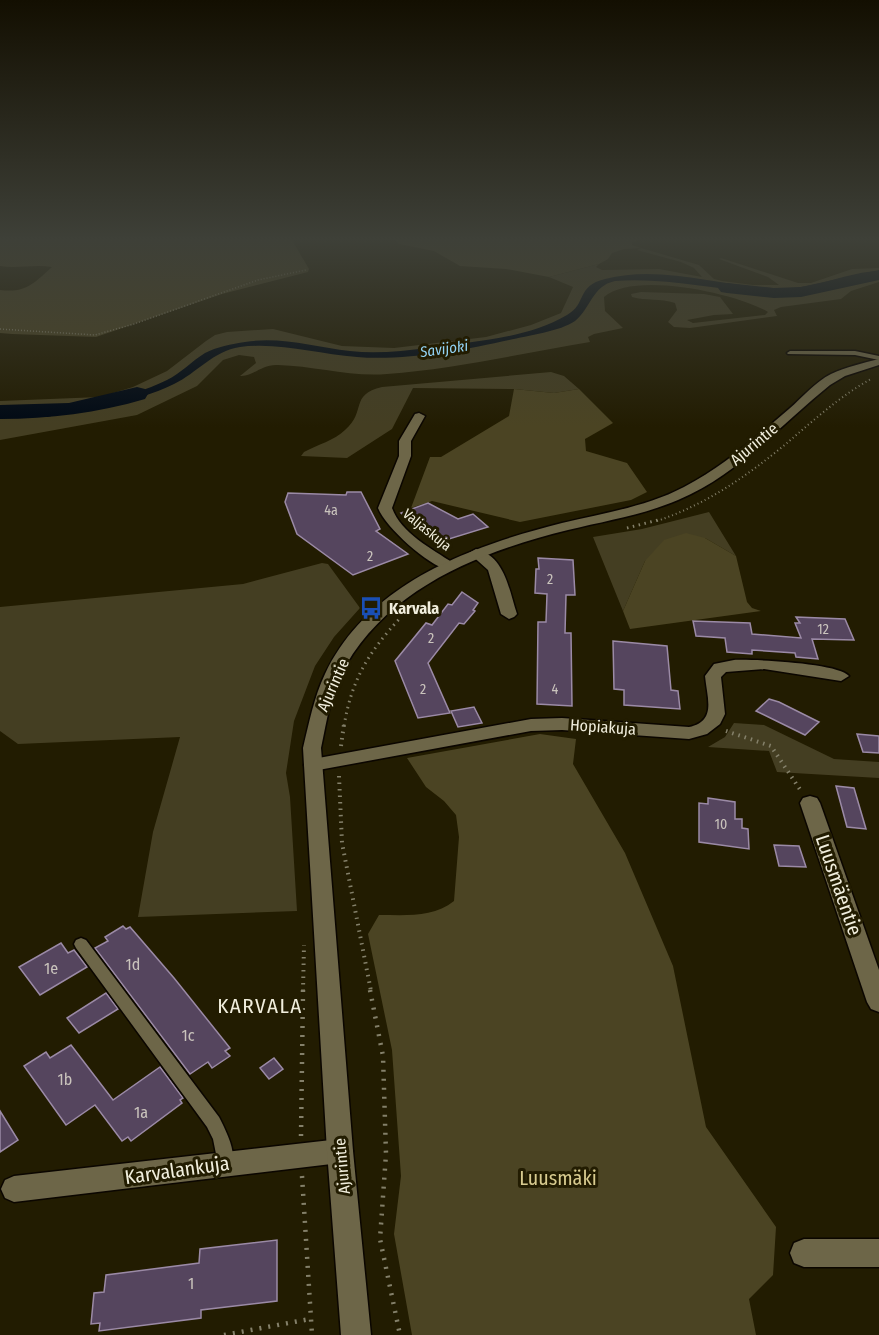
<svg xmlns="http://www.w3.org/2000/svg" width="879" height="1335" viewBox="0 0 879 1335" font-family="'Fira Sans Condensed',sans-serif">
<style>
.green{fill:#443e22}
.forest{fill:#4b4423}
.water{fill:#000914}
.lines{fill:none;stroke-linecap:round;stroke-linejoin:round}
.river{fill:#000914;fill-rule:evenodd}
.building{fill:#55455e;stroke:#9b8aa6;stroke-width:1.5}
.service-casing{stroke:#0b0600;stroke-width:3}
.minor-casing{stroke:#0b0600;stroke-width:3}
.tertiary-casing{stroke:#0b0600;stroke-width:3}
.path-far4{stroke:#84806a;stroke-width:1.5;stroke-dasharray:1 2;stroke-linecap:butt}
.path-far3{stroke:#84806a;stroke-width:2;stroke-dasharray:1 3;stroke-linecap:butt}
.path-far2{stroke:#84806a;stroke-width:3;stroke-dasharray:1.5 4.5;stroke-linecap:butt}
.path-far1{stroke:#84806a;stroke-width:4;stroke-dasharray:1.5 5;stroke-linecap:butt}
.path{stroke:#84806a;stroke-width:4.5;stroke-dasharray:2 7;stroke-linecap:butt}
.service{fill:#6d6648;fill-rule:evenodd}
.minor{fill:#6d6648;fill-rule:evenodd}
.tertiary{fill:#6d6648;fill-rule:evenodd}
.labels{text-anchor:middle;dominant-baseline:central;stroke-width:6;stroke-linejoin:round;paint-order:stroke}
.number-label{font-size:14px;fill:#cac4bd}
.far-street-label{font-size:14px;fill:#f1eedd;stroke:#221c01}
.far-water-label{font-size:15px;font-style:italic;fill:#93d3f4;stroke:#221c01}
.street-label{font-size:16px;fill:#f1eedd;stroke:#221c01}
.poi-label{font-size:16px;font-weight:bold;fill:#f1eedd;stroke:#221c01;text-anchor:start}
.near-number-label{font-size:16px;fill:#cac4bd}
.near-street-label{font-size:20px;fill:#f1eedd;stroke:#221c01}
.near-park-label{font-size:20px;fill:#d8cb8f;stroke:#221c01}
.near-neighbourhood-label{font-size:21px;letter-spacing:1.5px;fill:#f1eedd;stroke:#221c01}
</style>
<rect width="100%" height="100%" fill="#221c01"/>
<g class="green">
<path d="M641 248 699 265 714 279 722 281 753 285H779L768 277 719 259 721 258 798 283H811L852 269 879 268V282L851 291 841 299 781 307 774 310 777 316 690 328 674 327 668 322 677 310 675 303C660 298 646 301 632 297L631 294 641 292 704 294 720 297 733 314 714 315 687 320 693 323 765 315 768 312C735 293 634 271 604 297L605 311 623 328 594 334 588 337 590 342C523 353 455 369 387 374 350 377 315 366 278 365 261 364 253 377 240 376L256 363 254 357 239 355 223 360 197 386 137 415 0 440V401L100 397 133 387 167 371 206 341 215 335 227 332 273 329 342 346 394 348 486 337 531 325 561 313 573 287 549 277 599 264 596 267 602 270 659 269 702 277 694 268 681 262 637 250Z"/>
<path d="M551 372 564 376 579 389 554 393 514 389 413 388 392 429 347 458 301 456 304 452C317 445 335 440 345 430 367 411 349 395 382 387Z"/>
<polygon points="709,512 736,556 705,538 645,561 623,611 593,537 642,529"/>
<polygon points="322,563 328,564 360,608 334,637 315,666 294,721 286,773 290,797 297,911 138,917 153,832 180,737 18,744 0,731 0,607 243,584"/>
<polygon points="734,723 764,725 834,759 879,762 879,778 777,772 769,751 708,747 725,737"/>
</g>
<g class="forest">
<path d="M0 240H292L309 269 308 272 222 294 96 337 12 334 0 333V290C26 293 33 284 52 267 34 264 17 269 0 266Z"/>
<polygon points="395,240 639,240 632,242 632,245 641,248 624,249 612,253 608,259 599,264 549,277 506,269 460,266 434,251 399,244"/>
<polygon points="514,389 554,393 579,389 613,423 585,439 586,451 627,463 647,492 631,500 520,522 432,501 411,508 430,457 441,457 509,416"/>
<polygon points="686,533 705,538 736,556 747,602 752,608 761,611 630,629 623,611 645,561 664,540"/>
<path d="M540 734 576 739 573 764 625 853 673 966 706 1127 776 1227 773 1275 749 1299 756 1335H412L394 1234 401 1176 392 1050 368 934 379 915C405 915 433 918 454 901L459 837 456 815 444 801 426 787 407 758Z"/>
</g>
<path class="water" d="M879 271V275C863 277 850 283 835 288 815 293 791 293 771 293 718 291 668 277 615 281 592 286 591 308 575 321 561 331 527 336 509 340 465 350 402 361 357 357 317 354 280 342 240 347 213 351 197 373 174 384 134 404 89 407 47 417L46 414 17 415 0 419V407C57 410 115 405 167 380 181 373 192 361 205 353 216 347 232 344 245 342 280 336 315 347 350 351 376 354 403 351 428 348 475 341 526 339 567 315 587 304 576 286 605 279 665 263 728 290 789 288 820 287 848 272 879 271Z"/>
<g class="lines">
<g class="river">
<polygon points="879,270 879,280 801,297 774,298 727,293 721,292 718,288 721,284 727,283 774,288 801,287"/>
<path d="M137 387 145 389 148 394 145 399C97 413 50 419 0 419V405L69 403Z"/>
</g>
</g>
<g class="building">
<polygon points="347,492 361,492 380,529 376,531 408,554 353,575 297,534 285,502 288,493 346,495"/>
<polygon points="428,503 458,519 473,514 488,527 436,543 401,513"/>
<polygon points="538,558 573,560 575,595 566,595 565,633 571,633 572,706 537,704 538,622 546,622 547,594 535,593 536,569 539,569"/>
<polygon points="462,592 478,603 473,610 475,611 464,624 459,623 428,663 450,713 418,718 395,661 426,623 432,625 448,604 452,605"/>
<polygon points="796,617 845,619 854,640 812,639 818,659 796,657 795,653 752,650 752,654 727,652 725,638 696,636 693,621 750,623 752,634 801,638 795,623 800,623"/>
<polygon points="613,641 667,646 671,690 678,691 680,709 624,705 624,690 614,689"/>
<polygon points="769,699 779,702 819,722 805,735 756,711"/>
<polygon points="474,707 482,723 458,727 451,711"/>
<polygon points="857,734 879,736 879,753 863,752"/>
<polygon points="836,786 854,788 866,829 847,827"/>
<polygon points="708,798 735,802 735,819 742,819 742,828 748,829 749,849 699,842 699,803 708,804"/>
<polygon points="774,845 799,846 806,867 779,866"/>
<polygon points="123,926 126,929 130,927 174,978 230,1048 225,1051 230,1056 212,1068 208,1062 190,1074 95,948 108,941 105,937"/>
<polygon points="61,943 68,953 74,950 87,967 40,995 19,967"/>
<polygon points="106,993 118,1009 79,1033 67,1018"/>
<polygon points="71,1045 113,1100 160,1067 183,1098 180,1100 182,1103 131,1141 128,1137 122,1141 95,1105 66,1125 24,1066 46,1052 50,1058"/>
<polygon points="274,1058 283,1069 269,1079 260,1068"/>
<polygon points="0,1111 18,1140 0,1152"/>
<polygon points="277,1240 277,1301 201,1310 201,1318 99,1331 100,1323 91,1324 94,1293 104,1292 106,1275 199,1263 200,1249"/>
</g>
<g class="lines">
<g class="service-casing">
<g id="service">
<polygon points="790,351 855,351 879,356 879,360 855,355 788,354 787,353"/>
<path d="M81 938 86 940 219 1117C226 1131 238 1153 231 1169L225 1171 219 1169 213 1139 207 1127 76 948 74 944 76 940Z"/>
</g>
</g>
<g class="minor-casing">
<g id="minor">
<path d="M419 413 425 416 411 441V456L392 508C401 533 432 549 453 563L455 566 453 569 448 570C428 565 386 528 378 508L399 456V441L415 414Z"/>
<path d="M476 549C505 556 509 590 517 614L514 617 509 619 501 614 488 570 469 553Z"/>
<path d="M734 660C753 659 839 663 849 676L841 681 764 669 726 672 721 677 725 714 720 724 707 734 689 739 562 730 531 731 313 771 306 769 304 765 306 761 313 759 531 719 562 718 689 727C717 721 707 698 705 676L714 664Z"/>
<polygon points="810,796 817,798 820,803 879,970 879,1012 871,1009 867,1002 800,803 803,798"/>
<polygon points="340,1139 349,1142 353,1151 349,1160 340,1163 14,1202 5,1198 1,1189 5,1180 14,1176"/>
<polygon points="804,1239 879,1239 879,1267 804,1267 794,1263 790,1253 794,1243"/>
</g>
</g>
<g class="tertiary-casing">
<path id="tertiary" d="M879 359V365L845 376 830 385C780 425 738 475 678 500 643 515 605 521 568 530 483 551 392 586 346 665 331 690 327 720 321 748L353 1151 371 1335H341L327 1151 303 748C309 723 314 697 325 674 368 583 471 546 562 523 603 513 646 507 684 487 723 467 756 437 789 409 803 397 815 382 831 374 846 367 863 363 879 359Z"/>
</g>
<polyline class="path-far4" points="0,329 95,335 134,324 258,280 306,270"/>
<path class="path-far3" d="M657 521C707 504 747 476 787 443 814 420 840 396 871 379"/>
<g class="path-far2">
<polyline points="627,528 662,519"/>
<path d="M344 726C352 678 369 652 401 617"/>
</g>
<g class="path-far1">
<polyline points="726,731 771,746 801,791"/>
<polyline points="341,746 344,724"/>
<polyline points="339,776 342,843 371,991"/>
<polyline points="303,991 304,945"/>
</g>
<g class="path">
<polyline points="370,990 383,1056 386,1154 380,1239 400,1335"/>
<polyline points="301,1136 303,990"/>
<polyline points="302,1176 312,1335"/>
<polyline points="224,1335 310,1319"/>
</g>
<use href="#service" class="service"/>
<use href="#minor" class="minor"/>
<use href="#tertiary" class="tertiary"/>
</g>
<linearGradient id="sky" x2="0" y2="1"><stop stop-color="#130f01"/><stop offset="0.56" stop-color="#3e4038"/><stop offset="1" stop-color="#3e4038" stop-opacity="0"/></linearGradient>
<rect width="879" height="427" fill="url(#sky)"/>
<defs>
<g id="bus-bare" transform="scale(1.8)"><path d="M-5-6H5V4H4V6H2V4H-2V6H-4V4H-5ZM-3.5-4V0h7V-4ZM-3.5 1.2v1.5H-2V1.2ZM2 1.2v1.5H3.5V1.2Z" fill="#1a4fb4" stroke="#221c01" stroke-width="2.5" paint-order="stroke"/></g>
</defs>
<g fill-rule="evenodd">
<use href="#bus-bare" x="371" y="608"/>
</g>
<g class="labels">
<g class="number-label">
<text x="331" y="510">4a</text>
<text x="370" y="556">2</text>
<text x="550" y="579">2</text>
<text x="823" y="629">12</text>
<text x="431" y="638">2</text>
<text x="423" y="689">2</text>
<text x="555" y="689">4</text>
<text x="721" y="824">10</text>
</g>
<g class="far-street-label">
<text transform="translate(427 530) rotate(39)">Valjaskuja</text>
</g>
<g class="far-water-label">
<text transform="translate(444 349) rotate(-8)">Savijoki</text>
</g>
<g class="street-label">
<text transform="translate(754 444) rotate(-40)">Ajurintie</text>
<text transform="translate(333 685) rotate(-66)">Ajurintie</text>
<text transform="translate(603 727) rotate(4)">Hopiakuja</text>
<text transform="translate(342 1166) rotate(-95)">Ajurintie</text>
</g>
<g class="poi-label">
<text x="389" y="608">Karvala</text>
</g>
<g class="near-number-label">
<text x="133" y="964">1d</text>
<text x="51" y="968">1e</text>
<text x="188" y="1035">1c</text>
<text x="65" y="1079">1b</text>
<text x="141" y="1112">1a</text>
<text x="191" y="1283">1</text>
</g>
<g class="near-street-label">
<text transform="translate(839 885) rotate(71)">Luusmäentie</text>
<text transform="translate(177 1170) rotate(-8)">Karvalankuja</text>
</g>
<g class="near-park-label">
<text x="558" y="1178">Luusmäki</text>
</g>
<g class="near-neighbourhood-label">
<text x="260" y="1006">KARVALA</text>
</g>
</g>
</svg>
